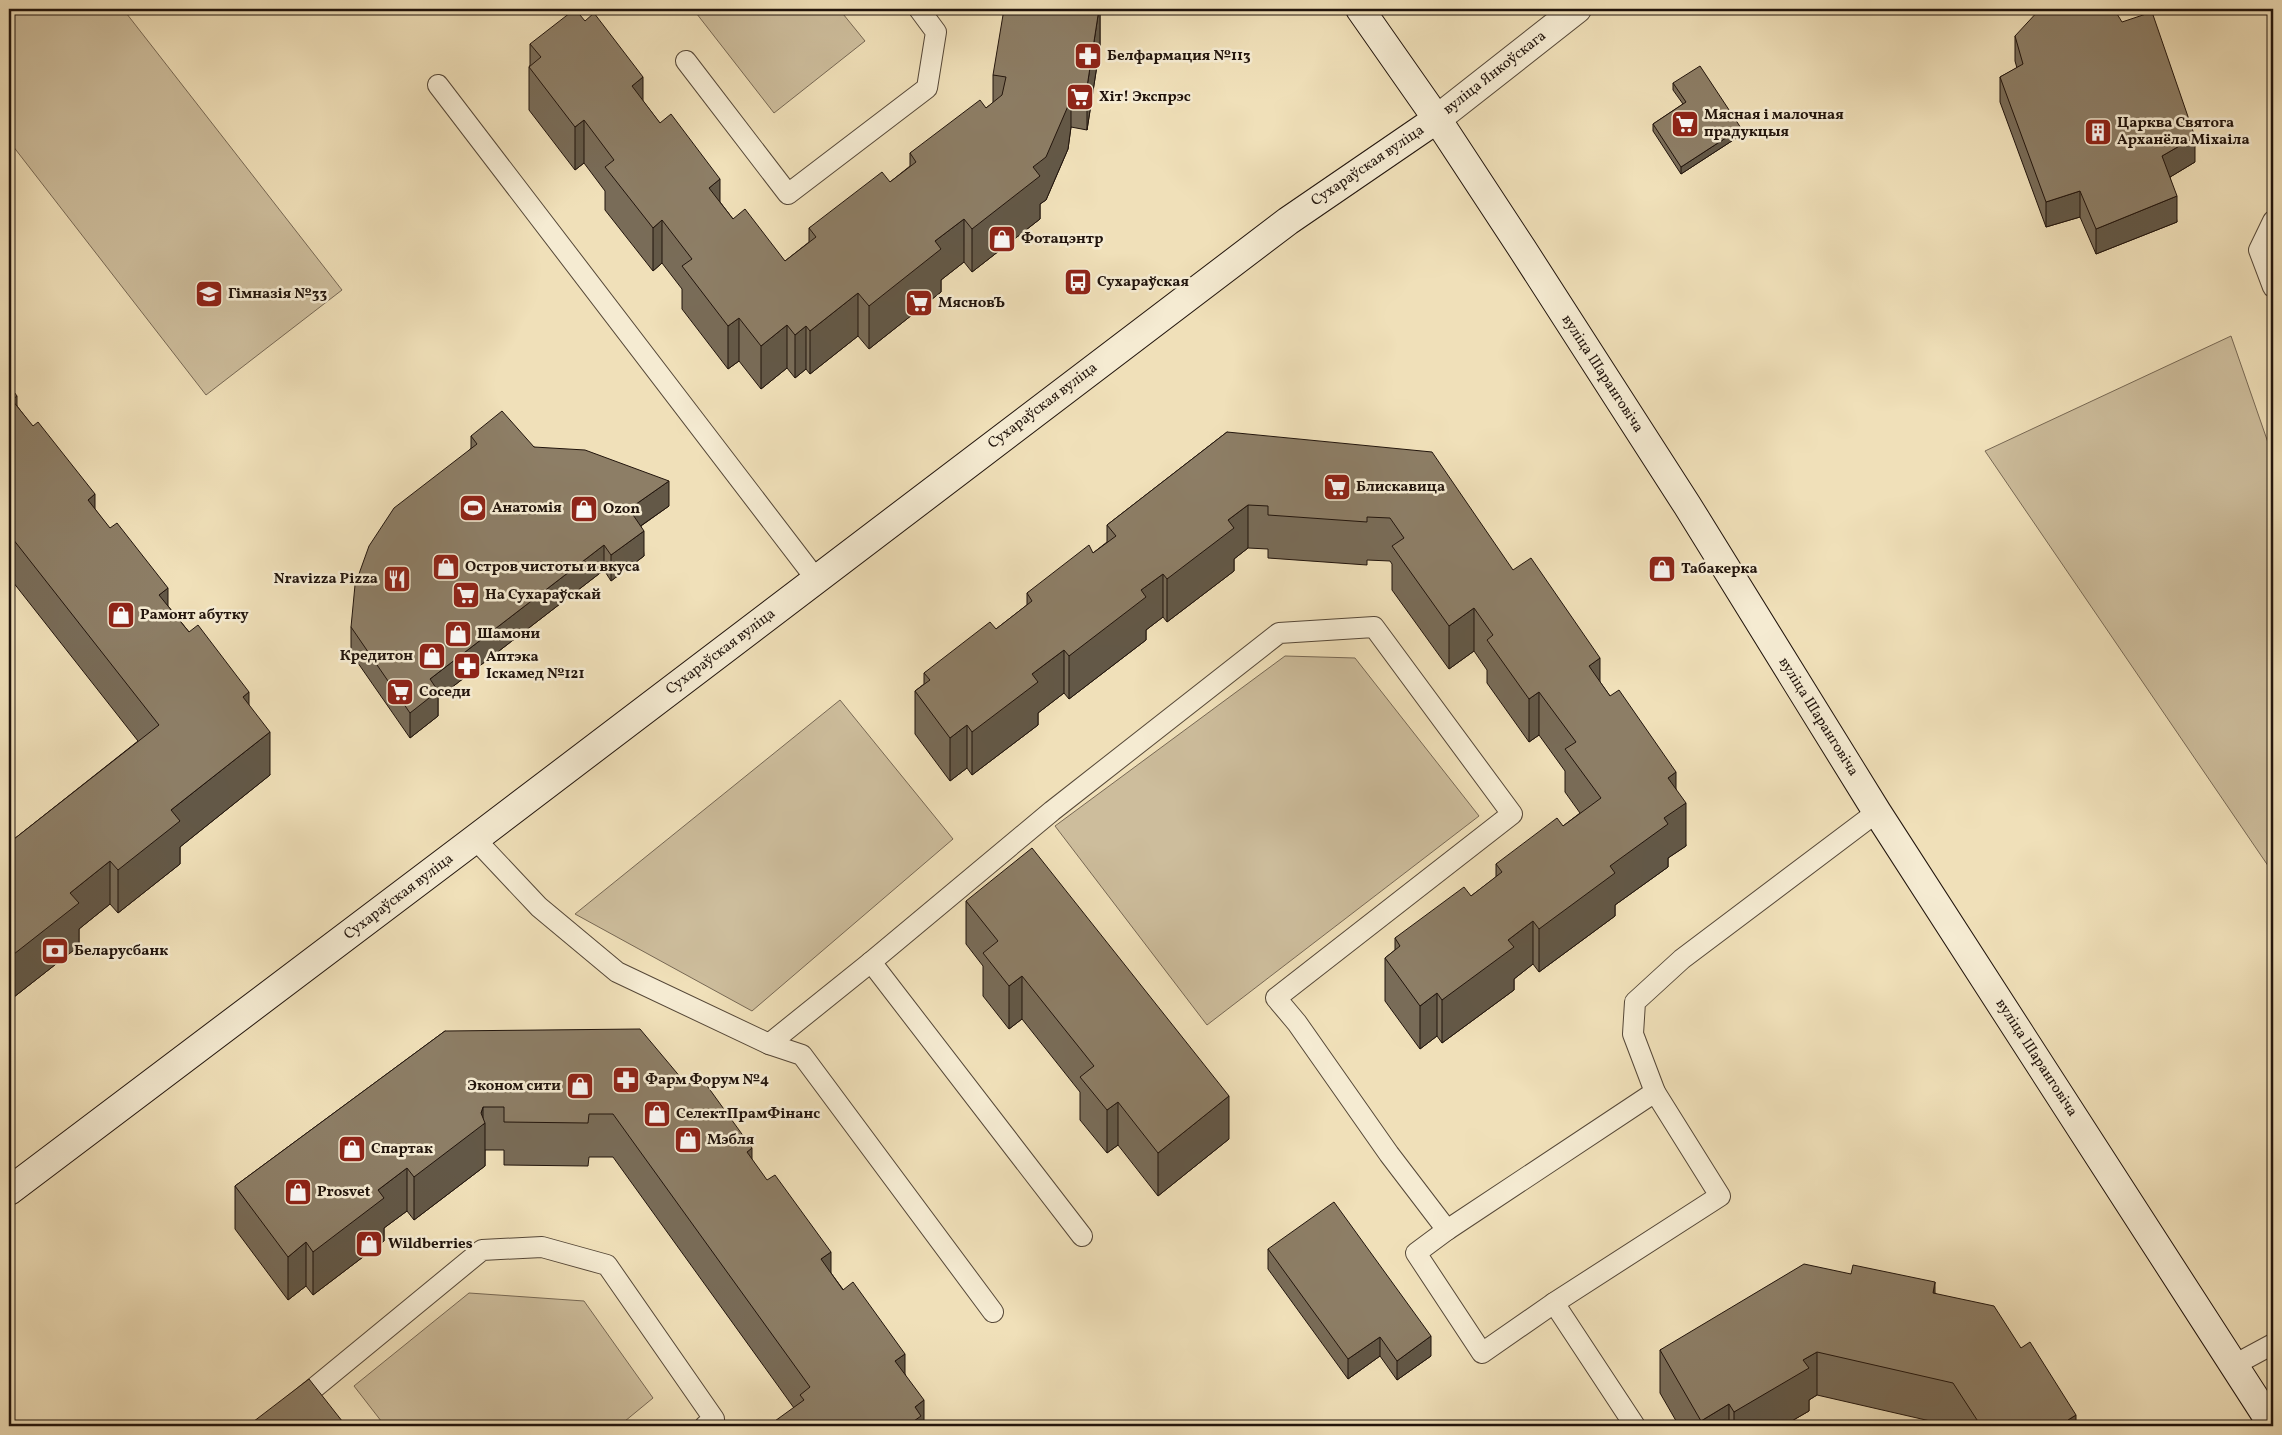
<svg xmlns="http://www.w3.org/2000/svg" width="2282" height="1435" viewBox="0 0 2282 1435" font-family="Vollkorn,serif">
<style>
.green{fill:#cdbd9c;stroke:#776854}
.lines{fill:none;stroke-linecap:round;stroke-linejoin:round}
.service-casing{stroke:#554737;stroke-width:22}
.tertiary-casing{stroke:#554737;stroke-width:30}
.secondary-casing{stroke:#21140c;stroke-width:30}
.service{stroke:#f5ebd2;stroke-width:20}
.tertiary{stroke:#f5ebd2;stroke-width:28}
.secondary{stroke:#f5ebd2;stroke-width:28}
.wall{fill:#796c58;stroke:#21140c}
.shaded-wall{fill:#635847;stroke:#21140c}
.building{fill:#8d7e66;stroke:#21140c}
.labels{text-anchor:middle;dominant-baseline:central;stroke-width:5;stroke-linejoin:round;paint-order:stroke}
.poi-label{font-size:15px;font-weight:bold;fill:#21140c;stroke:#f5ebd2;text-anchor:start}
.street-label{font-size:15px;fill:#21140c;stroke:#f5ebd2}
</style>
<rect width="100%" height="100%" fill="#f0e0b9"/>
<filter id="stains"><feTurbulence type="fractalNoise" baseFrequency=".004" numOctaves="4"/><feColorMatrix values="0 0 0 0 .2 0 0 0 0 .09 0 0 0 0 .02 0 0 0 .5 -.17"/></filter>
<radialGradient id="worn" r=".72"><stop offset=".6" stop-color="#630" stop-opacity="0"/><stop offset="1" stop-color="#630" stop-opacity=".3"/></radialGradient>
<g class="green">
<polygon points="15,9 123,9 342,290 206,395 9,141 9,13"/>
<polygon points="693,9 839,9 865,41 774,113"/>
<polygon points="2231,336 2273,457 2273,873 1985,451"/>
<polygon points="1285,656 1355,658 1479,816 1207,1025 1055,826"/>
<polygon points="840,700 953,839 752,1011 575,914"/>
<polygon points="469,1293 584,1301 653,1398 619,1426 385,1426 354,1386"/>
</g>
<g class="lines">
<g class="service-casing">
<g id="service">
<polyline points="686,61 788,194 927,88 936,32 919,9"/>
<polyline points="438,85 816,579"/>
<polyline points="2273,221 2259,250 2273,287"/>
<polyline points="475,839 539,907 617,972 769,1044 871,962 1052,811 1279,633 1374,627 1512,814 1276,998 1297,1023 1389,1154 1447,1230"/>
<polyline points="871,962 1082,1236"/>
<polyline points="769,1044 802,1055 993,1312"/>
<polygon points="1655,1092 1720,1196 1554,1303 1482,1353 1416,1253 1447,1230"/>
<polyline points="1655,1092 1633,1034 1635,1002 1682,959 1877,812"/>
<polyline points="1554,1303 1635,1426"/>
<polyline points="2234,1365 2273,1344"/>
<polyline points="268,1426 482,1250 542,1247 607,1265 714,1419 705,1426"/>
</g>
</g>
<g class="tertiary-casing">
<polyline id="tertiary" points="1437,119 1577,9"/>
</g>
<g class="secondary-casing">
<g id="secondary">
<polyline points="1360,9 1437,119 1523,250 1687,505 1877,812 2273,1426"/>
<polyline points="9,1191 475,839 1288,221 1437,119"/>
</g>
</g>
<use href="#service" class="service"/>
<use href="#tertiary" class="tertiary"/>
<use href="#secondary" class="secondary"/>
</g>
<g class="wall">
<polygon points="1100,9 1100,46 1087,130 1071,127 1068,149 1046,200 1040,204 1040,219 972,272 964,262 941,280 941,292 869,349 858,336 810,374 806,369 795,378 787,368 761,389 739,361 728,369 682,309 682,289 662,263 653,271 605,210 605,191 584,163 575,170 529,110 529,67 530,65 530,44 643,101 733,219 785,261 809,242 809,228 890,182 910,166 910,153 986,108 993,103 993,75"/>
<polygon points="2015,36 2195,162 2170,177 2177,222 2096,254 2080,217 2046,227 2000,102 2000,77 2017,68 2015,61"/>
<polygon points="1673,83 1741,135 1681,174 1653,131 1653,124 1683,104 1673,90"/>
<polygon points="2273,105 2273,130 2268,118 2268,111"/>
<polygon points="9,385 17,406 168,606 249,706 270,775 180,847 180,864 118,913 110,904 79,929 79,946 14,997 9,991 9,843 138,741 9,577"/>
<polygon points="1227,432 1513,570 1600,682 1676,789 1686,846 1668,858 1668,867 1615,905 1615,916 1539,972 1533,964 1514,979 1514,990 1442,1043 1437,1036 1420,1049 1385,1001 1385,958 1395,950 1395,938 1471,896 1496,877 1496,864 1563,826 1580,813 1565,792 1565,771 1539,735 1529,742 1487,683 1487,670 1474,651 1449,669 1392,590 1392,564 1390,561 1367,560 1367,565 1268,558 1268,549 1248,548 1234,559 1234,571 1167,622 1163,617 1146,630 1146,640 1069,699 1064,693 1038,713 1038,725 972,775 967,768 950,781 915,734 915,691 924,684 924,673 996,629 1027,605 1027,593 1093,553 1107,542 1107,525"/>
<polygon points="471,436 534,447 669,506 641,526 644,556 611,581 604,570 438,698 438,716 410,738 351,653 351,627 471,448"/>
<polygon points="966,901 1229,1139 1158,1196 1118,1145 1107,1153 1080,1120 1080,1092 1022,1019 1009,1029 983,996 983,966 966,944"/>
<polygon points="445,1031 752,1160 831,1273 905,1374 924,1426 794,1408 613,1157 589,1157 588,1166 504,1165 504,1150 485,1150 485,1166 414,1220 407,1211 384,1228 384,1241 313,1295 306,1286 288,1300 235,1229 235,1186"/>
<polygon points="1268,1249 1431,1356 1397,1380 1380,1356 1348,1379 1268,1269"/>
<polygon points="1851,1274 1935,1293 2021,1348 2076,1426 1952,1426 1817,1395 1809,1400 1809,1411 1783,1426 1679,1426 1660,1393 1660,1350"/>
</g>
<g class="shaded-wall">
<polygon points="1099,9 1100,9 1100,46 1087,130 1087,87"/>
<polygon points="643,77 643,120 632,86"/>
<polygon points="1071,84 1071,127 1068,149 1046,200 1040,204 1040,219 972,272 972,229 1033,167"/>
<polygon points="584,120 584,163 575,170 575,127"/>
<polygon points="1741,128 1741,135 1681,174 1681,167"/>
<polygon points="2195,137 2195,162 2162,182 2162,156"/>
<polygon points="720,179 720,222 709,188"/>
<polygon points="2080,191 2080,217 2046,227 2046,202"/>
<polygon points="2177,196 2177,222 2096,254 2096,229"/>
<polygon points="964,219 964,262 941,280 941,292 869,349 869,306 935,241"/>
<polygon points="662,220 662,263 653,271 653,228"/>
<polygon points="858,293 858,336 810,374 810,331"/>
<polygon points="739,318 739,361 728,369 728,326"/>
<polygon points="787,325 787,368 761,389 761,346"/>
<polygon points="806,326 806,369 795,378 795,335"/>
<polygon points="17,396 17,439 12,400"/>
<polygon points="669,481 669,506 629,534 629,509"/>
<polygon points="95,494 95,537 88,500"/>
<polygon points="1248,505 1248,548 1234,559 1234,571 1167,622 1167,579 1228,520"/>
<polygon points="644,531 644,556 611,581 611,555"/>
<polygon points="604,545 604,570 438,698 438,716 410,738 410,713 430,679"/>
<polygon points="1163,574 1163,617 1146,630 1146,640 1069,699 1069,656 1141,590"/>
<polygon points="168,588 168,631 159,595"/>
<polygon points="1474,608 1474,651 1449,669 1449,626"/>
<polygon points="1064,650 1064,693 1038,713 1038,725 972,775 972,732 1032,674"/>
<polygon points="1600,658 1600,701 1589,666"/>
<polygon points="249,692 249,735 243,697"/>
<polygon points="1539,692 1539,735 1529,742 1529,699"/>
<polygon points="967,725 967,768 950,781 950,738"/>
<polygon points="270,732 270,775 180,847 180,864 118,913 118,870 171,810"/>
<polygon points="1676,772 1676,809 1686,803 1686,846 1668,858 1668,867 1615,905 1615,916 1539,972 1539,929 1664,818 1668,778"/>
<polygon points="110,861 110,904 79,929 79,946 14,997 14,954 70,893"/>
<polygon points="1533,921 1533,964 1514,979 1514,990 1442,1043 1442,1000 1508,940"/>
<polygon points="1022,976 1022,1019 1009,1029 1009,986"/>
<polygon points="1437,993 1437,1036 1420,1049 1420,1006"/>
<polygon points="1229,1096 1229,1139 1158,1196 1158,1153"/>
<polygon points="1118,1102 1118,1145 1107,1153 1107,1110"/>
<polygon points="483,1107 483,1125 485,1123 485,1166 414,1220 414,1177 481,1113"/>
<polygon points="752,1148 752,1191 747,1152"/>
<polygon points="407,1168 407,1211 384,1228 384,1241 313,1295 313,1252 378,1190"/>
<polygon points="306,1242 306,1286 288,1300 288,1257"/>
<polygon points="831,1252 831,1295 821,1259"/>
<polygon points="1935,1282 1935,1325 1933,1293"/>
<polygon points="1431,1336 1431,1356 1397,1380 1397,1361"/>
<polygon points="1380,1337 1380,1356 1348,1379 1348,1359"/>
<polygon points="1817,1352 1817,1395 1809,1400 1809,1411 1783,1426 1734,1426 1734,1412 1803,1360"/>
<polygon points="905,1354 905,1397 895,1361"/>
<polygon points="924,1400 924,1426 907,1426 915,1407"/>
<polygon points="1729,1404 1729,1426 1701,1426 1701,1421"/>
<polygon points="2076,1415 2076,1426 2068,1426 2068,1420"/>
</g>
<g class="building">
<polygon points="575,9 585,21 594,13 643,77 632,86 660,123 671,114 720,179 709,188 733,219 745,209 785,261 816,237 809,228 882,172 890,182 916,162 910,153 980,100 986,108 1002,95 1006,77 993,75 1004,9 1099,9 1087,87 1071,84 1068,106 1046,157 1033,167 1040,176 972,229 964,219 935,241 941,249 869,306 858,293 810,331 806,326 795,335 787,325 761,346 739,318 728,326 682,266 692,259 662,220 653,228 605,167 614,160 584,120 575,127 529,67 541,57 530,44"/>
<polygon points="2040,9 2114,9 2122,22 2152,12 2195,137 2162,156 2177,196 2096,229 2080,191 2046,202 2000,77 2023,64 2015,36"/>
<polygon points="1700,66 1741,128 1681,167 1653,124 1686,102 1673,83"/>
<polygon points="2273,105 2273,123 2268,111"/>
<polygon points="9,385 17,396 12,400 33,426 38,422 95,494 88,500 110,528 117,523 168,588 159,595 189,632 198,625 249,692 243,697 270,732 171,810 180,821 118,870 110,861 70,893 79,903 14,954 9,948 9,843 159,725 9,534"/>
<polygon points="502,411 534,447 585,450 669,481 629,509 644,531 611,555 604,545 430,679 438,691 410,713 351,627 355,585 369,546 394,508 477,444 471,436"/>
<polygon points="1227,432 1432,452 1513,570 1531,558 1600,658 1589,666 1610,696 1619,690 1676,772 1668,778 1686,803 1664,818 1668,824 1610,866 1615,873 1539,929 1533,921 1508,940 1514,947 1442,1000 1437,993 1420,1006 1385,958 1400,946 1395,938 1464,887 1471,896 1502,872 1496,864 1557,818 1563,826 1601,798 1565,749 1576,742 1539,692 1529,699 1487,640 1493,635 1474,608 1449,626 1392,546 1404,538 1390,518 1367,517 1367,522 1268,515 1268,506 1248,505 1228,520 1234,528 1167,579 1163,574 1141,590 1146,597 1069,656 1064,650 1032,674 1038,682 972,732 967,725 950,738 915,691 930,680 924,673 990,622 996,629 1032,601 1027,593 1089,545 1093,553 1116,536 1107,525"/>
<polygon points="1032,848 1229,1096 1158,1153 1118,1102 1107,1110 1080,1077 1094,1066 1022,976 1009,986 983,953 998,941 966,901"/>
<polygon points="640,1029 687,1085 700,1076 752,1148 747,1152 767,1180 775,1175 831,1252 821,1259 843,1290 853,1282 905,1354 895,1361 924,1400 915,1407 921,1416 907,1426 768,1426 804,1400 800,1395 810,1387 613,1114 589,1114 588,1123 504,1122 504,1107 483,1107 481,1113 485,1123 414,1177 407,1168 378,1190 384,1198 313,1252 306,1242 288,1257 235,1186 445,1031"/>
<polygon points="1334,1202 1431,1336 1397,1361 1380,1337 1348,1359 1268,1249"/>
<polygon points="1804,1264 1851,1274 1853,1265 1935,1282 1933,1293 1994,1306 2021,1348 2030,1342 2076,1415 2068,1420 2071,1426 1981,1426 1953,1383 1817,1352 1803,1360 1809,1368 1734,1412 1729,1404 1701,1421 1660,1350"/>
<polygon points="309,1379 346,1426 250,1426 249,1425"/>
</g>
<defs>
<g id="pharmacy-square" transform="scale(1.4375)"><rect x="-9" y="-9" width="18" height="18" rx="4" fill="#8f2418" stroke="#f5ebd2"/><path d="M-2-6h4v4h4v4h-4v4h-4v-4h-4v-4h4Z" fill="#fff"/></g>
<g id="supermarket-square" transform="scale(1.4375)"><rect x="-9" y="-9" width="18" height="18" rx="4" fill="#8f2418" stroke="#f5ebd2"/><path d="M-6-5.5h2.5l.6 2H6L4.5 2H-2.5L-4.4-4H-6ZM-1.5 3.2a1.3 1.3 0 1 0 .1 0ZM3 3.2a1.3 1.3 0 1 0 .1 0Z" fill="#fff"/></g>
<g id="building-square" transform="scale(1.4375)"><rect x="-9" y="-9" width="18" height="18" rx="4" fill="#8f2418" stroke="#f5ebd2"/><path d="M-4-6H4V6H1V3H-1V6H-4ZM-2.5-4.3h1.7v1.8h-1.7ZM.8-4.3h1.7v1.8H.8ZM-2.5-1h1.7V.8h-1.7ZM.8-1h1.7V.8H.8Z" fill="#fff"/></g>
<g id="shop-square" transform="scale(1.4375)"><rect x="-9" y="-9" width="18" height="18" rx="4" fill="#8f2418" stroke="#f5ebd2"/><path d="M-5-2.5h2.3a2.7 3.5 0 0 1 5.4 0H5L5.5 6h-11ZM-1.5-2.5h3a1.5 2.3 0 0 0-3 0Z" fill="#fff"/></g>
<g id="bus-square" transform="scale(1.4375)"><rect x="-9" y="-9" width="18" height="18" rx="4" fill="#8f2418" stroke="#f5ebd2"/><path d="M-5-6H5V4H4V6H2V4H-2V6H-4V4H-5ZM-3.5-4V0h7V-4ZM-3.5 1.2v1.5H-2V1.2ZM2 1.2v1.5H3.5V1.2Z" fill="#fff"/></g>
<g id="school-square" transform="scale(1.4375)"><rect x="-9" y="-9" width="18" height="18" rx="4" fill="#8f2418" stroke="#f5ebd2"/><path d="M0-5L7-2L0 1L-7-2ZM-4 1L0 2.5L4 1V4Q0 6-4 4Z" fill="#fff"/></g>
<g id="stadium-square" transform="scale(1.4375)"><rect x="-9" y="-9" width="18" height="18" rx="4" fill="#8f2418" stroke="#f5ebd2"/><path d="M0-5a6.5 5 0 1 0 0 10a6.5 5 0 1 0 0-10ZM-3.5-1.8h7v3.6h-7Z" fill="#fff"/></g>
<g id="restaurant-square" transform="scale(1.4375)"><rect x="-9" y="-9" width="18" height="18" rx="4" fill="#8f2418" stroke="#f5ebd2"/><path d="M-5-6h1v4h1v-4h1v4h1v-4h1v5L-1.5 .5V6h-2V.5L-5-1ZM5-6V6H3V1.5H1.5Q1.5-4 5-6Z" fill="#fff"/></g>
<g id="bank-square" transform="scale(1.4375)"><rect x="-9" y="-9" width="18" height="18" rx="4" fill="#8f2418" stroke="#f5ebd2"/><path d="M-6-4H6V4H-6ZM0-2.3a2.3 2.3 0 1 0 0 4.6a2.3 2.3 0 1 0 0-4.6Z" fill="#fff"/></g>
</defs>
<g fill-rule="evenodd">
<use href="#pharmacy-square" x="1088" y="56"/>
<use href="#supermarket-square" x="1080" y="97"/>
<use href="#supermarket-square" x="1685" y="124"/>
<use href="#building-square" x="2098" y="132"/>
<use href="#shop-square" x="1002" y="239"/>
<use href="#bus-square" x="1078" y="282"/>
<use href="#school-square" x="209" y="294"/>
<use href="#supermarket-square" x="919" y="303"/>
<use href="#supermarket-square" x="1337" y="487"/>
<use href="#stadium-square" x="473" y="508"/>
<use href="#shop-square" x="584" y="509"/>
<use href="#shop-square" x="446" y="567"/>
<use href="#shop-square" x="1662" y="569"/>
<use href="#restaurant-square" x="397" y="579"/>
<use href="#supermarket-square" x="466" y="595"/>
<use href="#shop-square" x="121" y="615"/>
<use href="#shop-square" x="458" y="634"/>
<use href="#shop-square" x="432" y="656"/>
<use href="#pharmacy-square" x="467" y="666"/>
<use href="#supermarket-square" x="400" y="692"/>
<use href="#bank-square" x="55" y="951"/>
<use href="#pharmacy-square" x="626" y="1080"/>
<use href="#shop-square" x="580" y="1086"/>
<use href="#shop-square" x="657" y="1114"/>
<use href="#shop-square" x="688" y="1140"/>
<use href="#shop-square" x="352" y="1149"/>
<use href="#shop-square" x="298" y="1192"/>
<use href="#shop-square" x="369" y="1244"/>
</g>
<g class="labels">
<g class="poi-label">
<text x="1107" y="56">Белфармация №113</text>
<text x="1099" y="97">Хіт! Экспрэс</text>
<text x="1704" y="115">Мясная і малочная<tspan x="1704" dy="17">прадукцыя</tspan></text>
<text x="2117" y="123">Царква Святога<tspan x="2117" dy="17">Арханёла Міхаіла</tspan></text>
<text x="1021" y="239">Фотацэнтр</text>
<text x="1097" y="282">Сухараўская</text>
<text x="228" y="294">Гімназія №33</text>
<text x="938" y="303">МясновЪ</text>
<text x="1356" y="487">Блискавица</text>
<text x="492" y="508">Анатомія</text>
<text x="603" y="509">Ozon</text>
<text x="465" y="567">Остров чистоты и вкуса</text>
<text x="1681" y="569">Табакерка</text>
<text x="378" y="579" text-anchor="end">Nravizza Pizza</text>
<text x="485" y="595">На Сухараўскай</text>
<text x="140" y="615">Рамонт абутку</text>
<text x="477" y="634">Шамони</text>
<text x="413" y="656" text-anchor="end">Кредитон</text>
<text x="486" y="657">Аптэка<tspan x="486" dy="17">Іскамед №121</tspan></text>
<text x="419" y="692">Соседи</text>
<text x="74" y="951">Беларусбанк</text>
<text x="645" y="1080">Фарм Форум №4</text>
<text x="561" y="1086" text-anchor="end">Эконом сити</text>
<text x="676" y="1114">СелектПрамФінанс</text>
<text x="707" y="1140">Мэбля</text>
<text x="371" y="1149">Спартак</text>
<text x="317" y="1192">Prosvet</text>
<text x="388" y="1244">Wildberries</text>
</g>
<g class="street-label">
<text transform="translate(1495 73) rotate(-38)">вуліца Янкоўскага</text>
<text transform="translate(1368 166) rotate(-34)">Сухараўская вуліца</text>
<text transform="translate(1602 374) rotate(57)">вуліца Шаранговіча</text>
<text transform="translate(1043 406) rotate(-37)">Сухараўская вуліца</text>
<text transform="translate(721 652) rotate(-37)">Сухараўская вуліца</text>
<text transform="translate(1818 717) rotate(58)">вуліца Шаранговіча</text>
<text transform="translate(399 897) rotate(-37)">Сухараўская вуліца</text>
<text transform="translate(2036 1058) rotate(57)">вуліца Шаранговіча</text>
</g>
</g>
<rect width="2282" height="1435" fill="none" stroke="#f0e0b9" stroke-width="30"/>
<rect x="10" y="10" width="2262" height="1415" fill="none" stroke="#21140c" stroke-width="2.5"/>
<rect x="15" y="15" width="2252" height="1405" fill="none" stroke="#21140c"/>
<rect width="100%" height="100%" filter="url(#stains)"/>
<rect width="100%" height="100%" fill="url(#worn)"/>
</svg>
